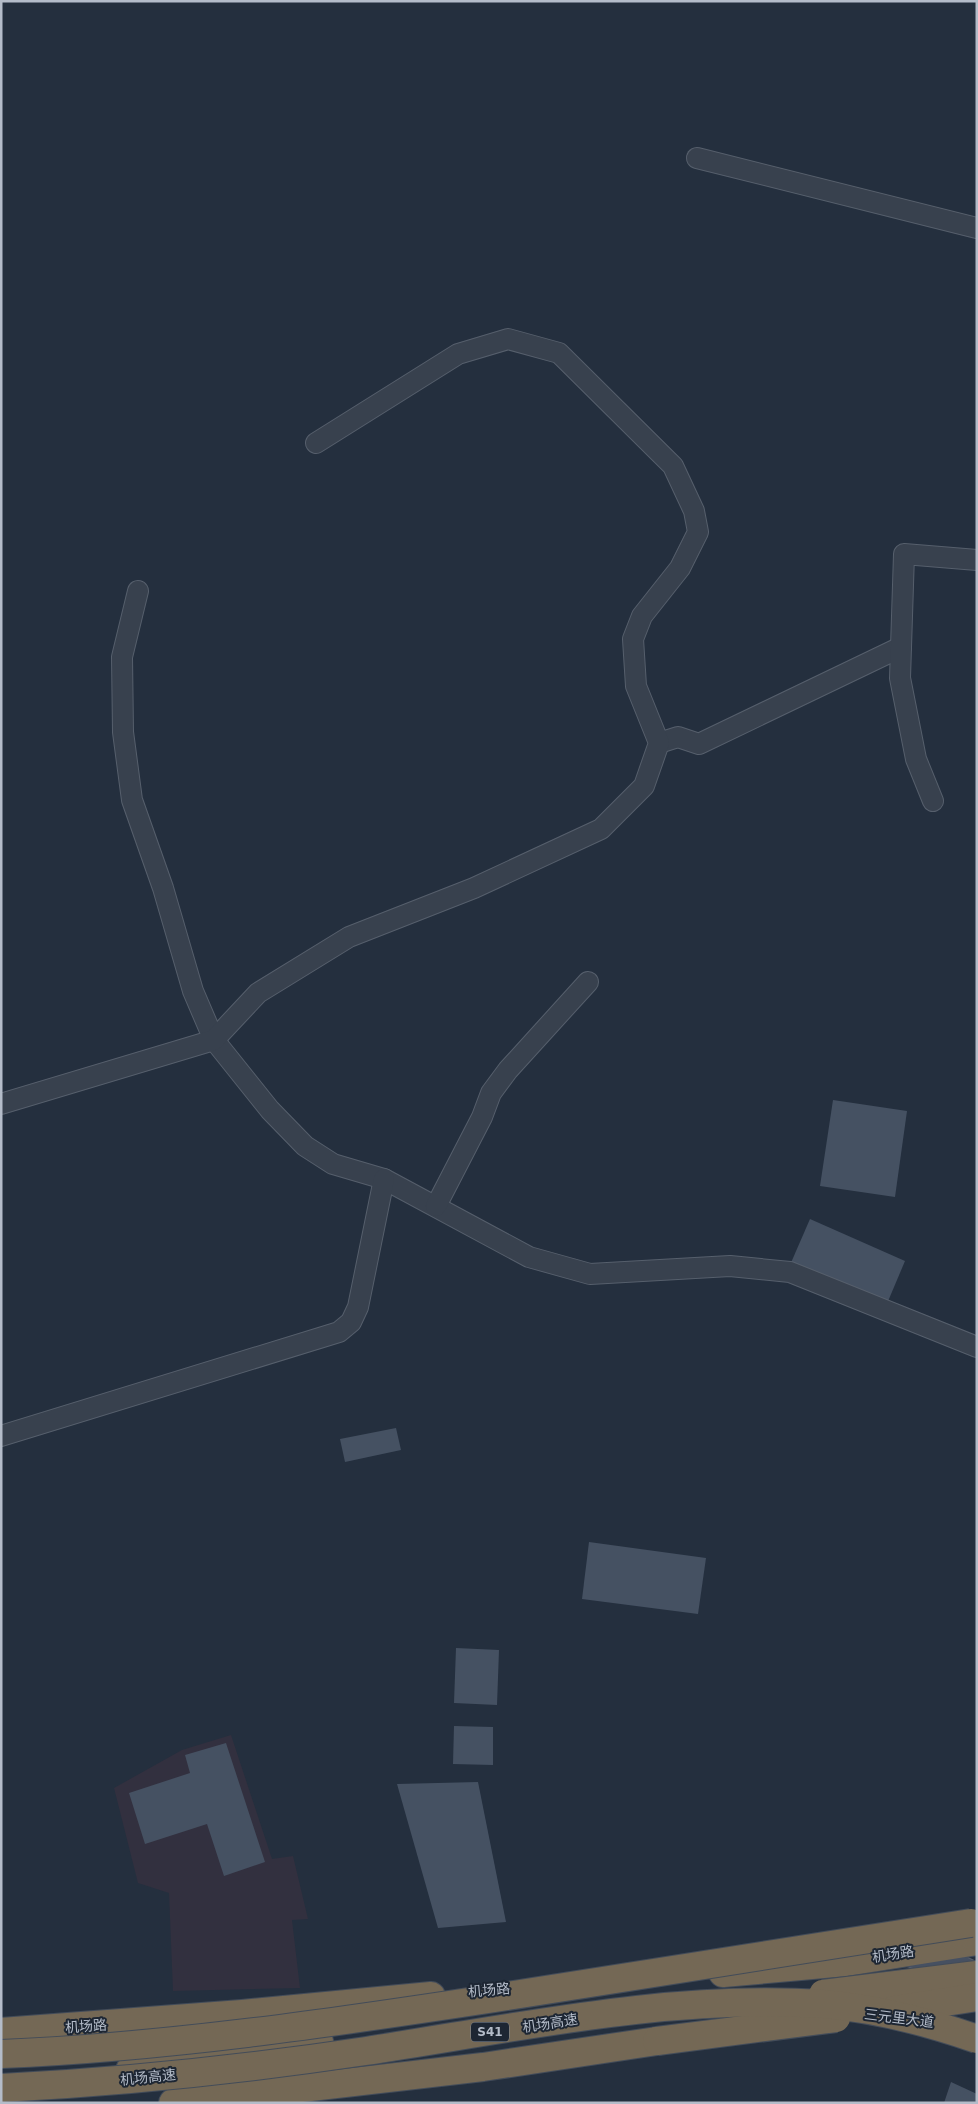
<svg xmlns="http://www.w3.org/2000/svg" width="978" height="2104" viewBox="0 0 978 2104" font-family="'DejaVu Sans','Noto Sans SC',sans-serif">
<style>
.medical{fill:#32303f}
.building{fill:#455162}
.lines{fill:none;stroke-linecap:round;stroke-linejoin:round}
.street-casing{stroke:#565f6c;stroke-width:22}
.secondary-casing{stroke:#565f6c;stroke-width:30}
.highway-casing{stroke:#434c59;stroke-width:30}
.street{stroke:#38414e;stroke-width:20}
.secondary{stroke:#465061;stroke-width:28}
.highway{stroke:#746855;stroke-width:28}
.highway-bridge-casing{stroke:#434c59;stroke-width:30;stroke-linecap:butt}
.highway-bridge{stroke:#746855;stroke-width:28}
.labels{text-anchor:middle;dominant-baseline:central;stroke-width:4;stroke-linejoin:round;paint-order:stroke}
.shield{fill:#1d2633;stroke:#878f9c;stroke-width:1}
.shield-label{font-size:12px;font-weight:bold;fill:#b4bcc9}
.street-label{font-size:14px;fill:#b4bcc9;stroke:#1d2633}
</style>
<rect width="100%" height="100%" fill="#242f3e"/>
<polygon class="medical" points="231,1735 272,1859 293,1856 308,1919 292,1920 300,1988 173,1991 169,1893 138,1883 114,1788 182,1750"/>
<g class="building">
<polygon points="833,1100 907,1111 895,1197 820,1186"/>
<polygon points="810,1219 905,1261 886,1306 790,1265"/>
<polygon points="396,1428 401,1450 345,1462 340,1439"/>
<polygon points="589,1542 706,1558 698,1614 582,1599"/>
<polygon points="456,1648 499,1650 497,1705 454,1703"/>
<polygon points="454,1726 493,1727 493,1765 453,1764"/>
<polygon points="226,1743 265,1862 224,1876 207,1824 145,1844 129,1793 190,1773 185,1755"/>
<polygon points="478,1782 506,1922 438,1928 397,1784"/>
<polygon points="951,2082 977,2094 977,2103 944,2103"/>
</g>
<g class="lines">
<g class="street-casing">
<g id="street">
<polyline points="697,158 977,228"/>
<polyline points="138,591 122,657 123,732 132,800 163,888 193,991 214,1040 270,1110 305,1146 333,1164 384,1179 529,1257 590,1274 730,1266 790,1272 977,1347"/>
<polyline points="659,743 678,737 699,744 901,647"/>
<polyline points="933,801 916,759 900,678 904,554 977,560"/>
<polyline points="1,1104 214,1040 258,993 349,937 474,888 601,829 644,786 659,743 636,686 633,639 642,616 680,568 698,532 694,511 673,466 559,353 508,339 458,354 316,443"/>
<polyline points="436,1206 482,1117 491,1093 508,1070 588,982"/>
<polyline points="1,1436 339,1332 351,1322 358,1307 384,1179"/>
</g>
</g>
<g class="secondary-casing">
<polyline id="secondary" points="909,1952 946,1963 977,1978"/>
</g>
<g class="highway-casing">
<g id="highway">
<polyline points="723,1973 846,1962 977,1941"/>
<polyline points="1,2032 242,2014 431,1996"/>
<polyline points="130,2070 214,2052 319,2041"/>
<polyline points="173,2103 483,2067 657,2041"/>
</g>
</g>
<use href="#street" class="street"/>
<use href="#secondary" class="secondary"/>
<use href="#highway" class="highway"/>
<g class="highway-bridge-casing">
<g id="highway-bridge">
<polyline points="823,1994 977,1975"/>
<polyline points="894,2010 977,1997"/>
<polyline points="657,2041 836,2018"/>
<path d="M1 2054C167 2047 331 2023 495 1998 653 1973 812 1948 971 1923"/>
<path d="M1 2088C123 2082 245 2069 366 2051 516 2028 669 1994 823 2004 874 2008 928 2022 977 2039"/>
</g>
</g>
<use href="#highway-bridge" class="highway-bridge"/>
</g>
<g class="labels">
<rect class="shield" x="471" y="2022.5" width="38" height="19" rx="4"/>
<g class="shield-label">
<text x="490" y="2032">S41</text>
</g>
<g class="street-label">
<text transform="translate(893 1954) rotate(-9)">机场路</text>
<text transform="translate(489 1990) rotate(-5)">机场路</text>
<text transform="translate(899 2018) rotate(7)">三元里大道</text>
<text transform="translate(550 2023) rotate(-9)">机场高速</text>
<text transform="translate(86 2026) rotate(-4)">机场路</text>
<text transform="translate(148 2077) rotate(-6)">机场高速</text>
</g>
</g>
<rect width="978" height="2104" fill="none" stroke="#b4bcc9" stroke-width="5"/>
</svg>
